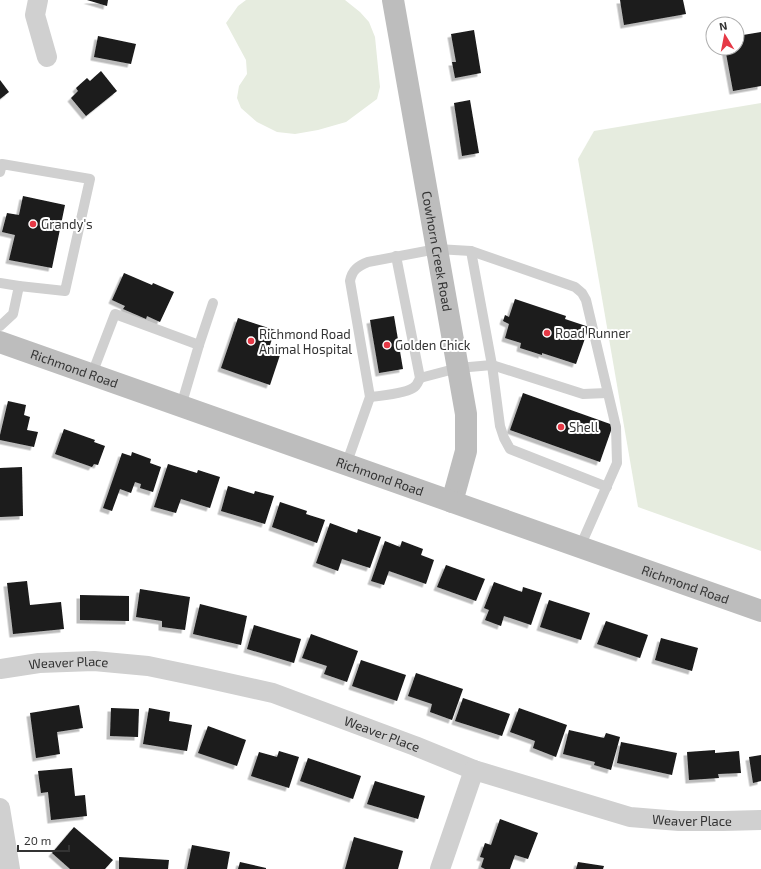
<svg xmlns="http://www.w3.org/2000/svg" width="761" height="869" viewBox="0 0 761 869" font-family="'Exo 2',sans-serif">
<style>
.green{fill:#e6ecdf}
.building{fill:#1a1a1a;filter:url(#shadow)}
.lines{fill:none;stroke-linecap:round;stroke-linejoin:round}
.lane{stroke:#d0d0d0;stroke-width:10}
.street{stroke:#d0d0d0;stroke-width:20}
.secondary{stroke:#bdbdbd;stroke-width:22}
.poi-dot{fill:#e63946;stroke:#fff;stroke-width:1.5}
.labels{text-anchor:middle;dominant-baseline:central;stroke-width:4;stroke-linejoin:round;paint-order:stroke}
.poi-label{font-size:13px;fill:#333;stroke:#fff;text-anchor:start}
.street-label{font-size:13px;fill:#333;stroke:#fff}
</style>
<defs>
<filter id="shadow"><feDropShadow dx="-3.5" dy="3.5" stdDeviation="0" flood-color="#0004"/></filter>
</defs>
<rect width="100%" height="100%" fill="#fff"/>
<g class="green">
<polygon points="246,0 345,0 360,12 369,22 375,37 380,87 377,99 346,122 318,130 295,134 277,132 257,122 241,108 237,98 239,86 247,74 246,60 226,23 238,6"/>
<polygon points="761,103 761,551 638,507 578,159 594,131"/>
</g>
<g class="building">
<polygon points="87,0 108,0 107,6"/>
<polygon points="620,0 683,0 686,14 624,25"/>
<polygon points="474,30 481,73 455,78 452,62 456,62 451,34"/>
<polygon points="761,32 761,86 733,91 725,48 737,48 737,36"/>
<polygon points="98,36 136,44 131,64 94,57"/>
<polygon points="101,71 117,91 86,116 71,98 78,91 76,88 87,78 90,81"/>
<polygon points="0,80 9,92 0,99"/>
<polygon points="470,100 479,153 462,156 454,103"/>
<polygon points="23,196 65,205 52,268 9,260 15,235 2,232 7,213 19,215"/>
<polygon points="124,273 152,285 153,283 174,292 160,322 147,316 146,319 123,309 125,306 112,300"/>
<polygon points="515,299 566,316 565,319 589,327 576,364 542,353 542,355 520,348 521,343 505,338 509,324 503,321 505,315 509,317"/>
<polygon points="394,316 403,369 379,373 370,320"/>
<polygon points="238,318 275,330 268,351 280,355 270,385 221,368"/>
<polygon points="523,393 613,425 600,462 510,430"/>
<polygon points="8,401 26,405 24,415 30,417 27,430 38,432 34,447 0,440 0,435"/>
<polygon points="64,429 95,440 94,442 105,446 98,465 94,464 92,467 55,454"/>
<polygon points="132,452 151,459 150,463 161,467 153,492 140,488 141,484 135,482 131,493 120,489 112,511 103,508 122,453 131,456"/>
<polygon points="168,464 197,473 198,470 220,477 210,508 181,499 176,513 154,507"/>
<polygon points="22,467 23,516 0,517 0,468"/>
<polygon points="228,486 254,494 255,491 274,496 265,524 221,511"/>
<polygon points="280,502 307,511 306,514 325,520 317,543 272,527"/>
<polygon points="330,523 357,533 358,529 381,537 370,568 342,559 338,571 316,563"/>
<polygon points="385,541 400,547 402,541 423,549 421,555 434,560 426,584 389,571 384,585 371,581"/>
<polygon points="446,565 485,579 476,601 437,587"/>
<polygon points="27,581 30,605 61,602 64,629 13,634 7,583"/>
<polygon points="494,582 522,592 523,587 542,593 531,625 504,616 501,626 485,620 489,610 484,608"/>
<polygon points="140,589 190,597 185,630 162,627 162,621 136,617"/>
<polygon points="80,595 129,596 129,621 80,620"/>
<polygon points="549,600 590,613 581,640 540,627"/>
<polygon points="200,604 247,616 241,645 193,634"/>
<polygon points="606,621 648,635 640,658 597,644"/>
<polygon points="254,625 301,639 294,663 247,649"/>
<polygon points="311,634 358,651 347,682 324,674 327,666 302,658"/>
<polygon points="661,638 698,648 692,671 655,660"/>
<polygon points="361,660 406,675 397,701 352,686"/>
<polygon points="416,673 463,689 452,720 430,712 432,704 408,696"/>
<polygon points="463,698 510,714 502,736 455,721"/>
<polygon points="79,705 83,728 57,732 60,754 36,758 30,713"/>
<polygon points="111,708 139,709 138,737 110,736"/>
<polygon points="149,708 170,712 169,721 192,725 187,751 143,744"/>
<polygon points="519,708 567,725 556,757 533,748 535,741 510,732"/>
<polygon points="208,726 246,740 237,766 198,753"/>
<polygon points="569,730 604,738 606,733 620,737 611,770 594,765 595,762 563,754"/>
<polygon points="621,742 677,753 672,775 617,763"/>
<polygon points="715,750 715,753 739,751 741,773 718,774 719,778 689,780 687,752"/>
<polygon points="279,751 299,757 289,788 251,776 259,752 277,757"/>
<polygon points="761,755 761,781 753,783 749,757"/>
<polygon points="308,758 361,776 353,799 300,781"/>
<polygon points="72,768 75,796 85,795 87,816 51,820 48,792 41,793 38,771"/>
<polygon points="375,781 425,796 418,819 367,804"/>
<polygon points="500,819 538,833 528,859 515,855 510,869 485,869 481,867 484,858 480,857 485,843 491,845"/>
<polygon points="74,827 113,860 105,869 70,869 52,853"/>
<polygon points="354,837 403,851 398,869 345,869"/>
<polygon points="192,845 230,852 227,869 187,869"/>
<polygon points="119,857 169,860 168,869 119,869"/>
<polygon points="240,862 266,868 266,869 238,869"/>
<polygon points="578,862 604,866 603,869 576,869"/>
</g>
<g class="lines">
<g class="lane">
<polyline points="0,172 2,164 90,179 65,291 19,286"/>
<polyline points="471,251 492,365 500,426 504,438 510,449 607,487"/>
<polyline points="0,283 19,286 13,314 0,326"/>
<polyline points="199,345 213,303"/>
<polyline points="92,374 115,314 199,345 181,406"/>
<polyline points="420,378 458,368 492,365 583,394 607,393"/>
<path d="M370 397C380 396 405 393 413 388 417 386 418 382 420 378L396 256"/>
<path d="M346 465 370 397 350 281C352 270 358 266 368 262L437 249 471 251 575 287 582 293 586 300 616 427 617 463 580 547"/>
</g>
<g class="street">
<polyline points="38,0 35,15 47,57"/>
<path id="s1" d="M0 669 39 663 94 661 148 666 201 677 273 693 415 746 474 770 630 817 679 821H723L761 820"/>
<polyline points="0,808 10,869"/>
<polyline points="440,869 474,770"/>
</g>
<g class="secondary">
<path id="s2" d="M393 0 466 414V451L452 502"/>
<path id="s3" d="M0 342 761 611"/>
</g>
</g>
<g class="poi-dot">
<circle cx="33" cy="224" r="4"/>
<circle cx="547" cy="333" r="4"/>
<circle cx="251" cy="341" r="4"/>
<circle cx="387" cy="345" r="4"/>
<circle cx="561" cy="427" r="4"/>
</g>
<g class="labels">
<g class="poi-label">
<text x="41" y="224">Grandy's</text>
<text x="555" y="333">Road Runner</text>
<text x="259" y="334">Richmond Road<tspan x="259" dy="15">Animal Hospital</tspan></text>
<text x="395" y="345">Golden Chick</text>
<text x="569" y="427">Shell</text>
</g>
<g class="street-label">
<text stroke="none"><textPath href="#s2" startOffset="255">Cowhorn Creek Road</textPath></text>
<text stroke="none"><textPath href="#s3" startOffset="79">Richmond Road</textPath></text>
<text stroke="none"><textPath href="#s3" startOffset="403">Richmond Road</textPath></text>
<text stroke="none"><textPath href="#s3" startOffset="727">Richmond Road</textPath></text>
<text stroke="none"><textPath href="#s1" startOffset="69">Weaver Place</textPath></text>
<text stroke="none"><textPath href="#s1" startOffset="393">Weaver Place</textPath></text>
<text stroke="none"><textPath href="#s1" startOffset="717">Weaver Place</textPath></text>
</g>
</g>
<g transform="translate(725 36) rotate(350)"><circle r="19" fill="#ffffff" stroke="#adadad"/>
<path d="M0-3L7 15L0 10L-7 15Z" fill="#e63946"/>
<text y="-6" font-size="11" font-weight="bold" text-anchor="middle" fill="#333333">N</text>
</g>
<path d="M18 845v6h51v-6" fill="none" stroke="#333333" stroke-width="2"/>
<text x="24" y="845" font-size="12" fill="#333333" stroke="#ffffff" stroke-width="3" paint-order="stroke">20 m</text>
</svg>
